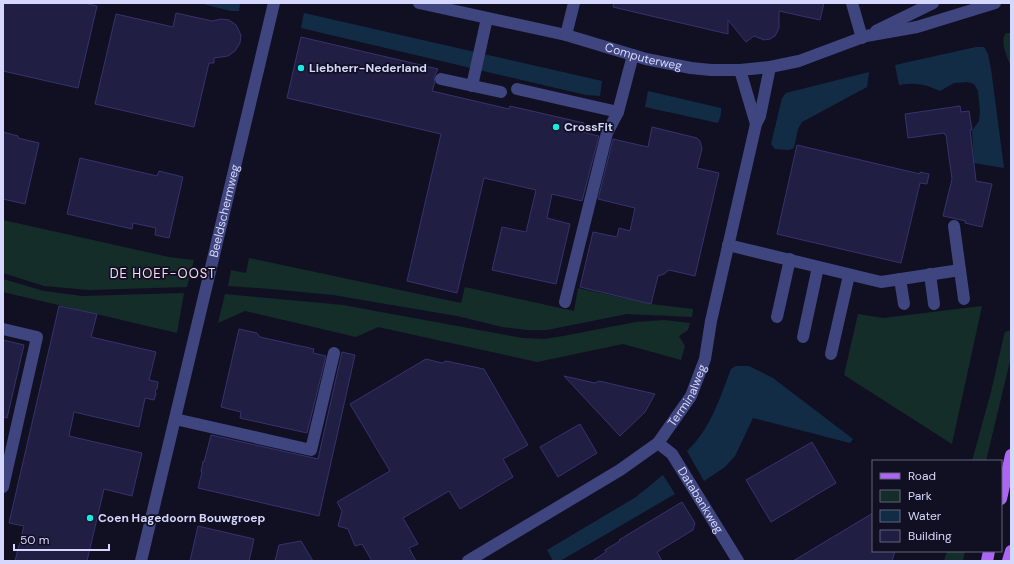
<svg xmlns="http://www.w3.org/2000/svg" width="1014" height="564" viewBox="0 0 1014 564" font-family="'DM Sans',sans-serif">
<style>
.green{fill:#142d29}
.water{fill:#122c46}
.building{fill:#211e43;stroke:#36326d}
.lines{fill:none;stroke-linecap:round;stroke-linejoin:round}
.minor{stroke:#3f457f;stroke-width:12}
.major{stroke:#ac66f3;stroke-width:12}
.poi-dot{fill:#13ebe4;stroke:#111023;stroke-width:1.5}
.labels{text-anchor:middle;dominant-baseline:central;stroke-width:3.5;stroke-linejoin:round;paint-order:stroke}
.street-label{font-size:12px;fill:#d6d7fc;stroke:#111023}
.poi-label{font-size:12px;font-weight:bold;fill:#d6d7fc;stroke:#111023;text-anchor:start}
.neighbourhood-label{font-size:13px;letter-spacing:1px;fill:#fcd8f3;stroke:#111023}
</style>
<rect width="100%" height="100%" fill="#111023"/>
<g class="green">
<path d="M1006 33H1011V67C1008 58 999 41 1006 33Z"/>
<polygon points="3,220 169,257 194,260 187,287 89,290 44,286 3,273"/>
<polygon points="249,258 461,303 465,287 574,311 578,288 651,304 693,309 692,317 627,314 547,330 528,330 502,327 457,316 333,295 271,289 228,286 231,270 246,273"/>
<polygon points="3,279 44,291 82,296 184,293 177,333 3,292"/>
<polygon points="225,294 343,305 522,338 544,339 563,336 636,322 664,320 690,323 688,330 679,336 685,346 681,360 623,344 537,362 378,327 356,337 245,311 218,323"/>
<polygon points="982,306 952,444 844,375 858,314 883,318"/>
<polygon points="1011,330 1011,357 986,461 972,461 991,392 1004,335 1005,332"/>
<polygon points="947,551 965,551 963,561 944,561"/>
</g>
<g class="water">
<polygon points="199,3 240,3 239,11 231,11"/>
<polygon points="304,13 602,81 600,96 586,95 301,28"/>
<path d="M976 47H984L988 54 991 69 1004 168 974 163 972 131 979 121 980 112 978 91 974 84 967 82 954 83 940 91C926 84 914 82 899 85L895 65Z"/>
<polygon points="869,72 867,87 802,122 798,129 794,148 789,150 775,149 771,144 782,98 786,93"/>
<polygon points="648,91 721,108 721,114 718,123 645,107"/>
<path d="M736 366H749L773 378 853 439 850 443 753 418 735 456 725 467 704 481 687 451C710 430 720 398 731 369Z"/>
<polygon points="663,475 675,494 560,561 553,561 547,550 636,497"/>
</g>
<g class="building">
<polygon points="3,3 84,3 97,6 78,88 3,71"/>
<polygon points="614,3 824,3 820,20 779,11 779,28 775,36 770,39 764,40 754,36 746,42 728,20 728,34 613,7"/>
<polygon points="176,13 212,21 221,19 229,20 236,25 241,35 240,43 235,51 228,56 214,58 214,63 209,63 194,127 95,104 116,14 173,27"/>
<polygon points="301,37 438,69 434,77 435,82 432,91 509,109 510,106 584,123 582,132 599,136 582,201 552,194 547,218 570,224 556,284 492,270 502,227 526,232 536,190 484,178 457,293 407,281 441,134 287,98"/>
<polygon points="960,106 961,112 969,111 972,130 970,130 976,181 992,184 982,227 965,223 966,221 943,216 952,179 946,135 945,135 944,133 908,138 905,114"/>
<polygon points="652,127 697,138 700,141 702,149 697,168 719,173 695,276 669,270 664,274 658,276 651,304 580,287 593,232 617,237 619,228 630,231 635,208 598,199 613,139 648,147"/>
<polygon points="3,132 18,136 18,138 39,143 25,204 3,199"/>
<polygon points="797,145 920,174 920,172 929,174 927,184 920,183 901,263 777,234"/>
<polygon points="80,158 157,176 159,171 183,177 169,238 155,235 156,228 133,223 132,229 67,214"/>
<polygon points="59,306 97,314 91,337 156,352 149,380 158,382 157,389 155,391 156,394 154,400 145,398 139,427 74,412 69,436 142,453 132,496 104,489 87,561 15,561 24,526 9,523"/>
<polygon points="239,329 257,333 260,337 314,349 313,353 326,356 307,433 240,418 241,412 221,407"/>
<polygon points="3,340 24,345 7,418 3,417"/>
<polygon points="342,352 355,355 319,516 198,488 202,472 201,472 203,461 204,462 211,435 318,459"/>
<polygon points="426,359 442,363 446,361 484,369 528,445 503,459 513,477 501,484 460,509 449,491 403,518 418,544 409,548 416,561 372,561 362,544 355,546 348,529 338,526 342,511 337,502 390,471 350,404"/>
<polygon points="564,376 595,383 599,381 655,394 645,412 620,436"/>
<polygon points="580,424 597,453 558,477 540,447"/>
<polygon points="812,442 836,483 771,522 746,480"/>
<polygon points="682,502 695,523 693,530 657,552 662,561 592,561 606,552 605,550 620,541 619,540"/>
<polygon points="873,513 873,551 895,551 892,561 793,561"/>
<polygon points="198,526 254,539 249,561 190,561"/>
<polygon points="301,541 313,561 275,561 279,545"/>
</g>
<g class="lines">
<g class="minor">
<path id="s1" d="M419 3 566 35 646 59 691 68 711 70H740L770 67 799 61 866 36 917 27 995 3"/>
<polyline points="852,3 862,38"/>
<polyline points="876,31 933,3"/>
<polyline points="566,35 574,3"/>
<polyline points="740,70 756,124"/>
<polyline points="441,79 501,92"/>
<polyline points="472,86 487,18"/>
<polyline points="517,89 618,112 633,55"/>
<polyline points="954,226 960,270"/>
<polyline points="728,245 881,282 960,270 964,299"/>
<polyline points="930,274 934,304"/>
<polyline points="900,279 904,304"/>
<polyline points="565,302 607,133 618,112"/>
<polyline points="777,317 790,259"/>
<polyline points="3,329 37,337 3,487"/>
<polyline points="803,337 818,267"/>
<polyline points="831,354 849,275"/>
<polyline points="175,419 311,450 334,353"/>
<path id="s2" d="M658 443 672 454 738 561"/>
<path id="s3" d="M141 561 274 3"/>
<path id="s4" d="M468 561 620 470 658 443 691 396 705 359 711 321 756 124 760 116 770 67"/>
</g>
<g class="major">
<polyline points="1001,499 1011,455"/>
<polyline points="987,561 989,551"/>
<polyline points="1008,561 1011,551"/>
</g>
</g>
<g class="poi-dot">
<circle cx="301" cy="68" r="4"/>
<circle cx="556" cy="127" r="4"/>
<circle cx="90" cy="518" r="4"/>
</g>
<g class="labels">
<g class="street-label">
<text stroke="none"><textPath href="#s1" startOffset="231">Computerweg</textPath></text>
<text stroke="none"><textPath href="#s3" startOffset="360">Beeldschermweg</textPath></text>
<text stroke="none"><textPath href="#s4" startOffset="280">Terminalweg</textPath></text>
<text stroke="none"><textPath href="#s2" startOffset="72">Databankweg</textPath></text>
</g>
<g class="poi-label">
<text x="309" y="68">Liebherr-Nederland</text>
<text x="564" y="127">CrossFit</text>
<text x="98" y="518">Coen Hagedoorn Bouwgroep</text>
</g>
<g class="neighbourhood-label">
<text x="163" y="273">DE HOEF-OOST</text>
</g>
</g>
<rect width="1014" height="564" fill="none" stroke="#d6d7fc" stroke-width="8"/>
<rect x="872" y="460" width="130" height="92" fill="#111023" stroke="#60607a"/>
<rect x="880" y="473" width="20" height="6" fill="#ac66f3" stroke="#60607a"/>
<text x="908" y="480" font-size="12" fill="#d6d7fc">Road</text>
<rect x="880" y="490" width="20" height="12" fill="#142d29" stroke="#60607a"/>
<text x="908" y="500" font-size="12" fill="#d6d7fc">Park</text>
<rect x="880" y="510" width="20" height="12" fill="#122c46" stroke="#60607a"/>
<text x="908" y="520" font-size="12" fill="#d6d7fc">Water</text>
<rect x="880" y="530" width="20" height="12" fill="#211e43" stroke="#60607a"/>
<text x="908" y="540" font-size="12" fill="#d6d7fc">Building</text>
<path d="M14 544v6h95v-6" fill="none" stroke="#d6d7fc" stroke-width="2"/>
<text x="20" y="544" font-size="12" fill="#d6d7fc" stroke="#111023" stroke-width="3" paint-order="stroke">50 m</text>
</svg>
